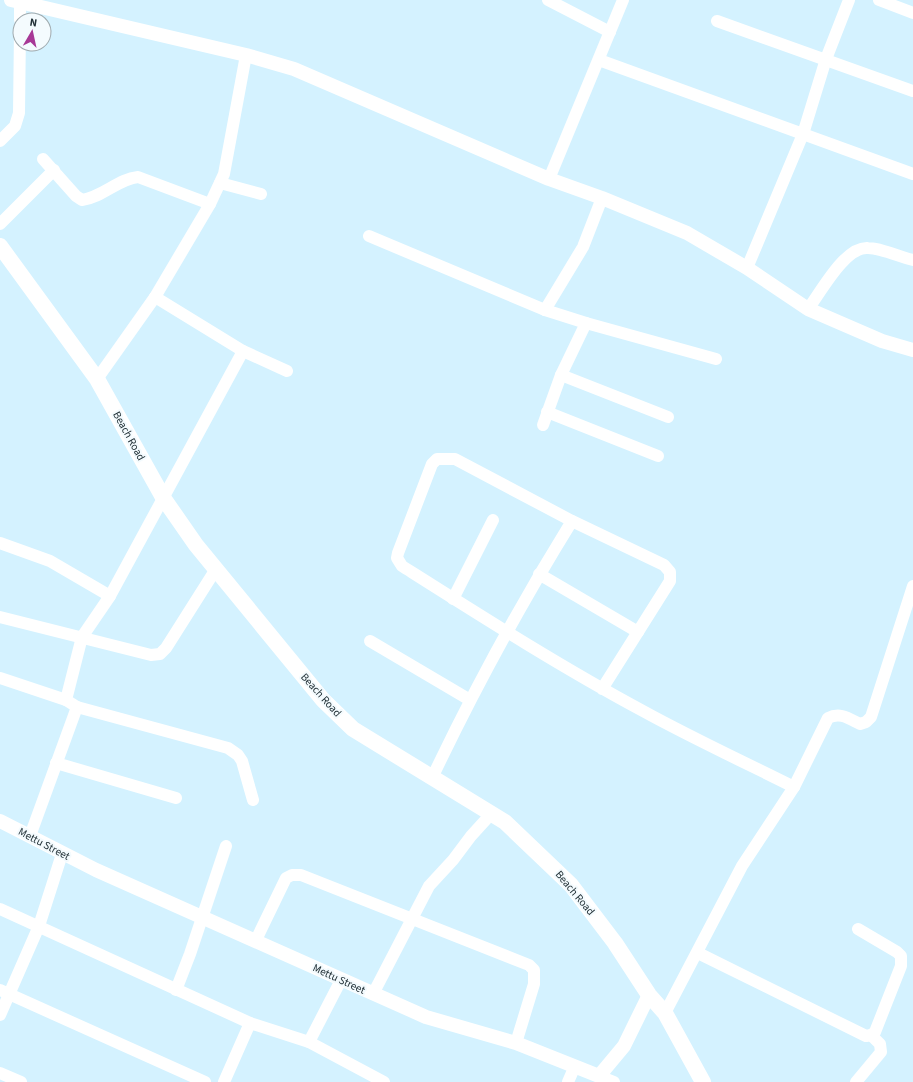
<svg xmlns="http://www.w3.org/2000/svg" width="913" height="1082" viewBox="0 0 913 1082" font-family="'Source Sans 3',sans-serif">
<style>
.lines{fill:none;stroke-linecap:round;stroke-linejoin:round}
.minor{stroke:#fff;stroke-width:12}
.tertiary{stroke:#fff;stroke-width:14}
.secondary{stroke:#fff;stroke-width:16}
.labels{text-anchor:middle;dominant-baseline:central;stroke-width:4;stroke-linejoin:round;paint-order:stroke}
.street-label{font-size:11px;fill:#223137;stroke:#f4fbfe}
</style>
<rect width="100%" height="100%" fill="#d4f2ff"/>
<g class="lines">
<g class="minor">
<polyline points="548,0 610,32"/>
<polyline points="879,0 913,13"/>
<polyline points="20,20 20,2"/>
<polyline points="717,21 913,91"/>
<polyline points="599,60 913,174"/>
<polyline points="0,141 15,126 19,113 20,30"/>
<path d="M43 159 76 196 82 200C103 197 118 179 138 177L210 204"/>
<polyline points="549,179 623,0"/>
<polyline points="220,183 261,194"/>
<polyline points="0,224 54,170"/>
<polyline points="369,236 545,310 586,323 716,359"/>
<polyline points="747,268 803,134 826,59 849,0"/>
<polyline points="155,297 243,351 287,371"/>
<path d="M808 309C821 292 845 246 868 248 881 248 900 257 913 260"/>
<polyline points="545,310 583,247 602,198"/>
<polyline points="561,375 668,417"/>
<polyline points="97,379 155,297 210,204 224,174 246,55"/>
<polyline points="547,412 658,456"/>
<polyline points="543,425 561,375 586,323"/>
<polyline points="0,543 50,561 110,596"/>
<polyline points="539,574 638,632"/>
<polyline points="453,599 493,520"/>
<polyline points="0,617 151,655 160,654 166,648 216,569"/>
<polyline points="370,641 470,700"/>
<polyline points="0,678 66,700"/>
<path d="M602 689 670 581V572L664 565 572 521 455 459H437L432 464 398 553 397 558 402 566C481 616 561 667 643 711 692 738 744 762 794 787"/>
<polyline points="77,707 228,748 238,755 242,761 253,800"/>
<polyline points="56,763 176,798"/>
<path d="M432 778C474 690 520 605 572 521"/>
<polyline points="30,836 77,707 66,700 82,637 110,596 243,351"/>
<polyline points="0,909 250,1023 309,1042 384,1082"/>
<polyline points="256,940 286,878 292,875 301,875 529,965 534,970 534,984 516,1043"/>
<polyline points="698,953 866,1036 871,1035 875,1032 901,966 901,956 897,952 858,929"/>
<polyline points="0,990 205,1082"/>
<polyline points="176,990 190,954 226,846"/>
<polyline points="373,994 429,886 453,860 471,836 491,814"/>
<path d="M665 1013 742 866 794 787 828 718C840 712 848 718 860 724L866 722 871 717 913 586"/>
<polyline points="0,1015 39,926 62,854"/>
<polyline points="309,1042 341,980"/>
<polyline points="0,1073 21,1082"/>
<polyline points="599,1076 614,1082"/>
<polyline points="224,1082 250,1023"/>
<polyline points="568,1082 575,1066"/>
<polyline points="856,1082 881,1052 880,1044 871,1035"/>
</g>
<g class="tertiary">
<polyline points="11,0 246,55 294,69 549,179 602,198 687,233 747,268 808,309 882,341 913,350"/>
<polyline points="0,821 96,870 426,1017 516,1043 599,1076 624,1046 649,995"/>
</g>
<polyline class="secondary" points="0,246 97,379 164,499 196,545 323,700 353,729 505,822 571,885 615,943 649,995 665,1013 703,1082"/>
</g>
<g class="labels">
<g class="street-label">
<text transform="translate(129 436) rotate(61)">Beach Road</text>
<text transform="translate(321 695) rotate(48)">Beach Road</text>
<text transform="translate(44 844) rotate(28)">Mettu Street</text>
<text transform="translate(575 893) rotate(50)">Beach Road</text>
<text transform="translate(339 979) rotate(25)">Mettu Street</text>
</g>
</g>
<g transform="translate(32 32) rotate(9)"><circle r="19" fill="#f4fbfe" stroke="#a0aaae"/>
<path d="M0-3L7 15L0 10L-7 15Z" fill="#a73896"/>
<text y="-6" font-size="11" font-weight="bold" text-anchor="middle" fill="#223137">N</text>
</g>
</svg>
